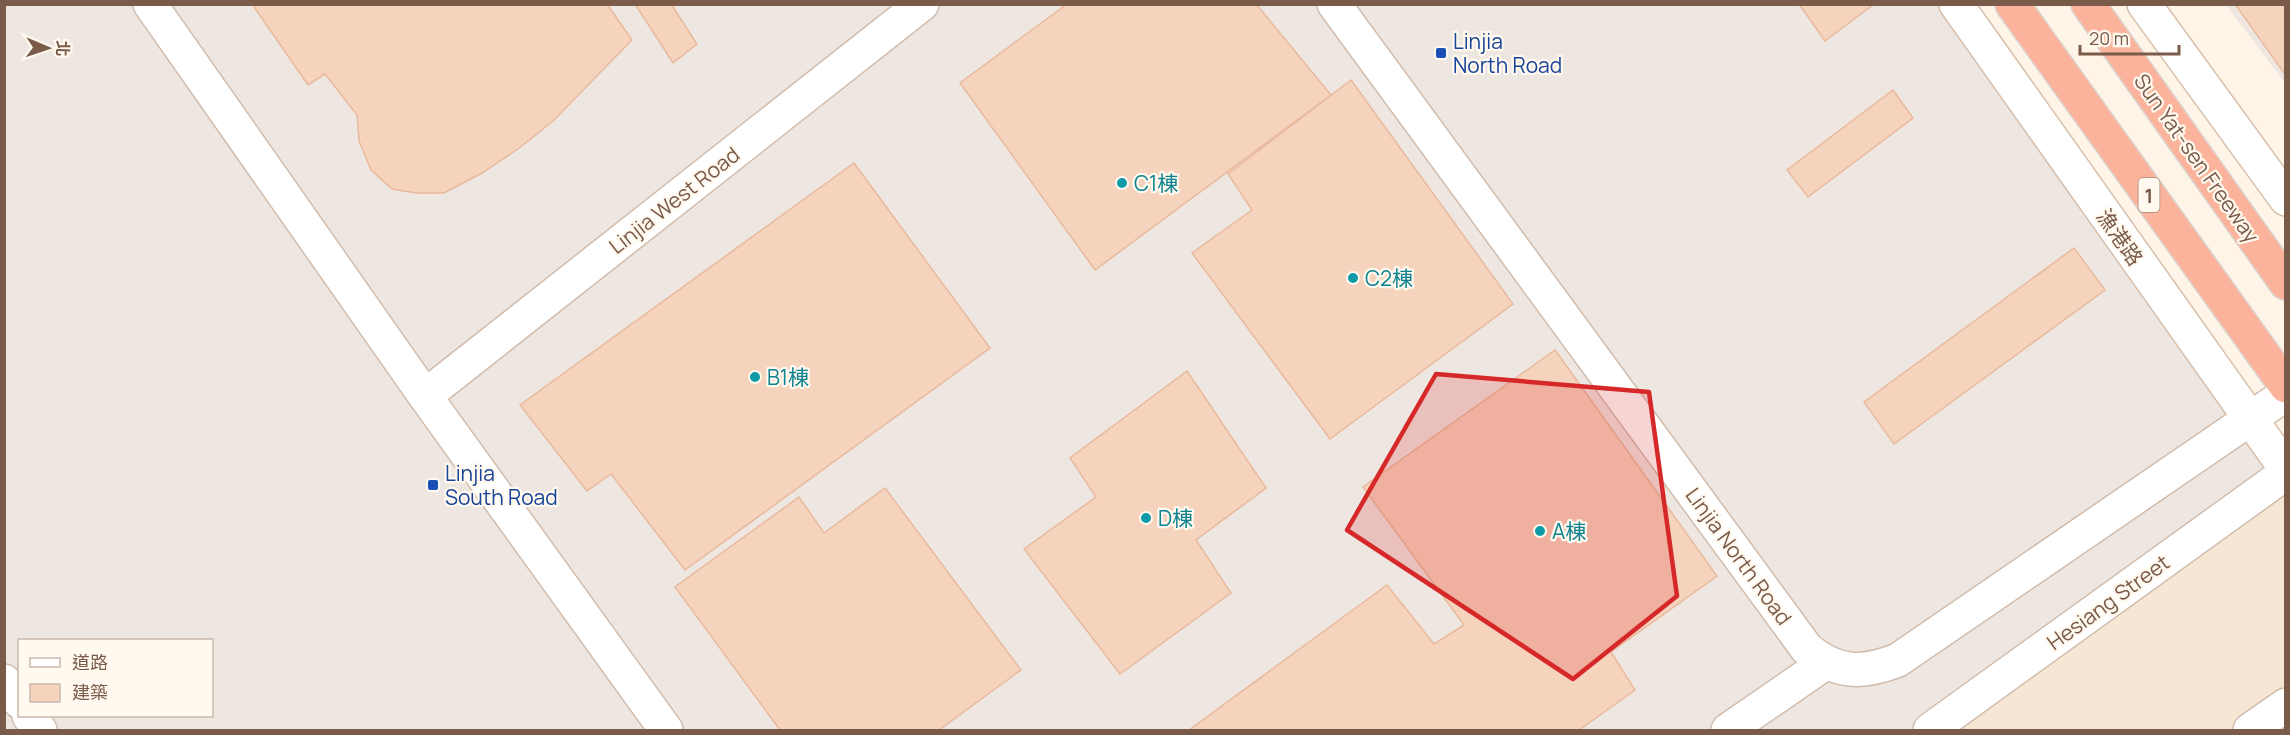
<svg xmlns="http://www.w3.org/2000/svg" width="2290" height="735" viewBox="0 0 2290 735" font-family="Manrope,'Noto Sans TC',sans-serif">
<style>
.residential{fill:#f6e7d5}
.industrial{fill:#eee7e1;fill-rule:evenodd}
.building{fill:#f5d3bd;stroke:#e9b99c;stroke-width:1.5}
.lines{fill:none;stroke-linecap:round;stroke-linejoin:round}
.street-casing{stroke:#d1bcac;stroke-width:36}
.secondary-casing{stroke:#d7bfab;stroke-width:36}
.highway-casing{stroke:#dcd4d0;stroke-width:36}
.street{stroke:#fff;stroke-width:33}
.secondary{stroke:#fff;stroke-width:33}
.highway{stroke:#fcb39b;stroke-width:33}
.marked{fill:#d62828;fill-opacity:0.2;stroke:#d62828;stroke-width:4.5;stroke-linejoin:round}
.transit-dot{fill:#1a4fb4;stroke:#fff9ef;stroke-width:2}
.culture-dot{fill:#0f9aa8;stroke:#fff9ef;stroke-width:2}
.labels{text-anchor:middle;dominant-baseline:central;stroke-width:4.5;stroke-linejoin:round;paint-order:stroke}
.shield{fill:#fff9ef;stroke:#a28a7b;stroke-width:1.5}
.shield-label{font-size:20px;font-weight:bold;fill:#7a5a49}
.transit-label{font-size:21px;fill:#164399;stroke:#fff9ef;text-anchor:start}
.street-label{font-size:21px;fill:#7a5a49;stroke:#fff9ef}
.culture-label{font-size:21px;fill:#0d838f;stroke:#fff9ef;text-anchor:start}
</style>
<rect width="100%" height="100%" fill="#fef5e8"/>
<polygon class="residential" points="2285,473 2285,730 1930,730"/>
<g class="industrial">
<path d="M4 5H1956L2285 469 1930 730H5ZM20 640H212V716H20Z"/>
<polygon points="2226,5 2285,5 2285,83"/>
</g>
<g class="building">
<polygon points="252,4 607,4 632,40 553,121 518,149 482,173 444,193 416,193 392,189 371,170 359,141 357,115 325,74 308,85"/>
<polygon points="635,4 671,4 697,44 673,63"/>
<polygon points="1067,4 1256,4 1331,95 1095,270 960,83"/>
<polygon points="1799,4 1874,4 1825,41"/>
<polygon points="2235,4 2286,4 2286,76"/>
<polygon points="1351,80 1513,304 1330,439 1192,253 1252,210 1228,174"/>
<polygon points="1893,90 1913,118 1808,197 1787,170"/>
<polygon points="854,163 990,348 685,570 611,474 587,491 520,405"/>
<polygon points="2074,248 2105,290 1894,444 1864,402"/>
<polygon points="1555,350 1717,576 1611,652 1635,690 1579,730 1189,730 1387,585 1434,644 1464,625 1363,487"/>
<polygon points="1187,371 1266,488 1196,540 1231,593 1120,674 1024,549 1096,497 1070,458"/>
<polygon points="885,488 1021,670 939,730 780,730 675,587 799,497 824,533"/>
</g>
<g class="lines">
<g class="street-casing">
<g id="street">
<polyline points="150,4 425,396 666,730"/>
<path d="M1334 4 1807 649C1837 674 1863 674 1898 660L2286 394"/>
<polyline points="425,396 922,4"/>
<polyline points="4,681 20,702"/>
<polyline points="29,716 40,730"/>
<polyline points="1728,730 1824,664"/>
<polyline points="1930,730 2286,473"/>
<polyline points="2250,730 2286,705"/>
</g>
</g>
<g class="secondary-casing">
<g id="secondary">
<polyline points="1956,4 2286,469"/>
<polyline points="2144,4 2286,199"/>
</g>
</g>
<g class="highway-casing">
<g id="highway">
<polyline points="2012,4 2286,386"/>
<polyline points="2088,4 2286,283"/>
</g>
</g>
<use href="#street" class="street"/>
<use href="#secondary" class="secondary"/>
<use href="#highway" class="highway"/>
</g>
<path class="marked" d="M1436 374 1649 392 1677 596 1573 679 1347 530Z"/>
<g class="transit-dot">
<rect x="1435" y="47" width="12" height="12" rx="3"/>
<rect x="427" y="479" width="12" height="12" rx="3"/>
</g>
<g class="culture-dot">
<circle cx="1122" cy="183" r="6"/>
<circle cx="1353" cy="278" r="6"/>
<circle cx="755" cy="377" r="6"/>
<circle cx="1146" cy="518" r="6"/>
<circle cx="1540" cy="531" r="6"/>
</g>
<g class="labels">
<rect class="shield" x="2138.5" y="178" width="21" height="34" rx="4.5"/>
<g class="shield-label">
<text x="2149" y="195">1</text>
</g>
<g class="transit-label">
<text x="1453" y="41">Linjia<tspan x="1453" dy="24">North Road</tspan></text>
<text x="445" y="473">Linjia<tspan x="445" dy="24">South Road</tspan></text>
</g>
<g class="street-label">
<text transform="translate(2197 158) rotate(55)">Sun Yat-sen Freeway</text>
<text transform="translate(674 200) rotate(-38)">Linjia West Road</text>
<text transform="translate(2120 237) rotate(55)">漁港路</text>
<text transform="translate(1739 556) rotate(54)">Linjia North Road</text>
<text transform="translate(2108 602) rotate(-36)">Hesiang Street</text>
</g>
<g class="culture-label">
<text x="1134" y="183">C1棟</text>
<text x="1365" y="278">C2棟</text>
<text x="767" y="377">B1棟</text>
<text x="1158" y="518">D棟</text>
<text x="1552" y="531">A棟</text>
</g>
</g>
<rect width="2290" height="735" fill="none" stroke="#7a5a49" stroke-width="12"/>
<rect x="18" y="639" width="195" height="78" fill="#fff9ef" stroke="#cab9ad" stroke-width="1.5"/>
<rect x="30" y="658" width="30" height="9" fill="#ffffff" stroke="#cab9ad" stroke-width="1.5"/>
<text x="72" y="669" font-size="18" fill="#7a5a49">道路</text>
<rect x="30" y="684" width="30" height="18" fill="#f5d3bd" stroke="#cab9ad" stroke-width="1.5"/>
<text x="72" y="699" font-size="18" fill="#7a5a49">建築</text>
<g transform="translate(48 48) rotate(92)" stroke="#fff9ef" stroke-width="4.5" paint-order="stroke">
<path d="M0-4.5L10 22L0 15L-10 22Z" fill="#7a5a49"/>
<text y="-9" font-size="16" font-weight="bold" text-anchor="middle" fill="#7a5a49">北</text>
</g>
<path d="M2080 45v9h99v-9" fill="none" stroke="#7a5a49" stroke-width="3"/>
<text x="2089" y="45" font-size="18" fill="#7a5a49" stroke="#fff9ef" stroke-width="4.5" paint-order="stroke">20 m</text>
</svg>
